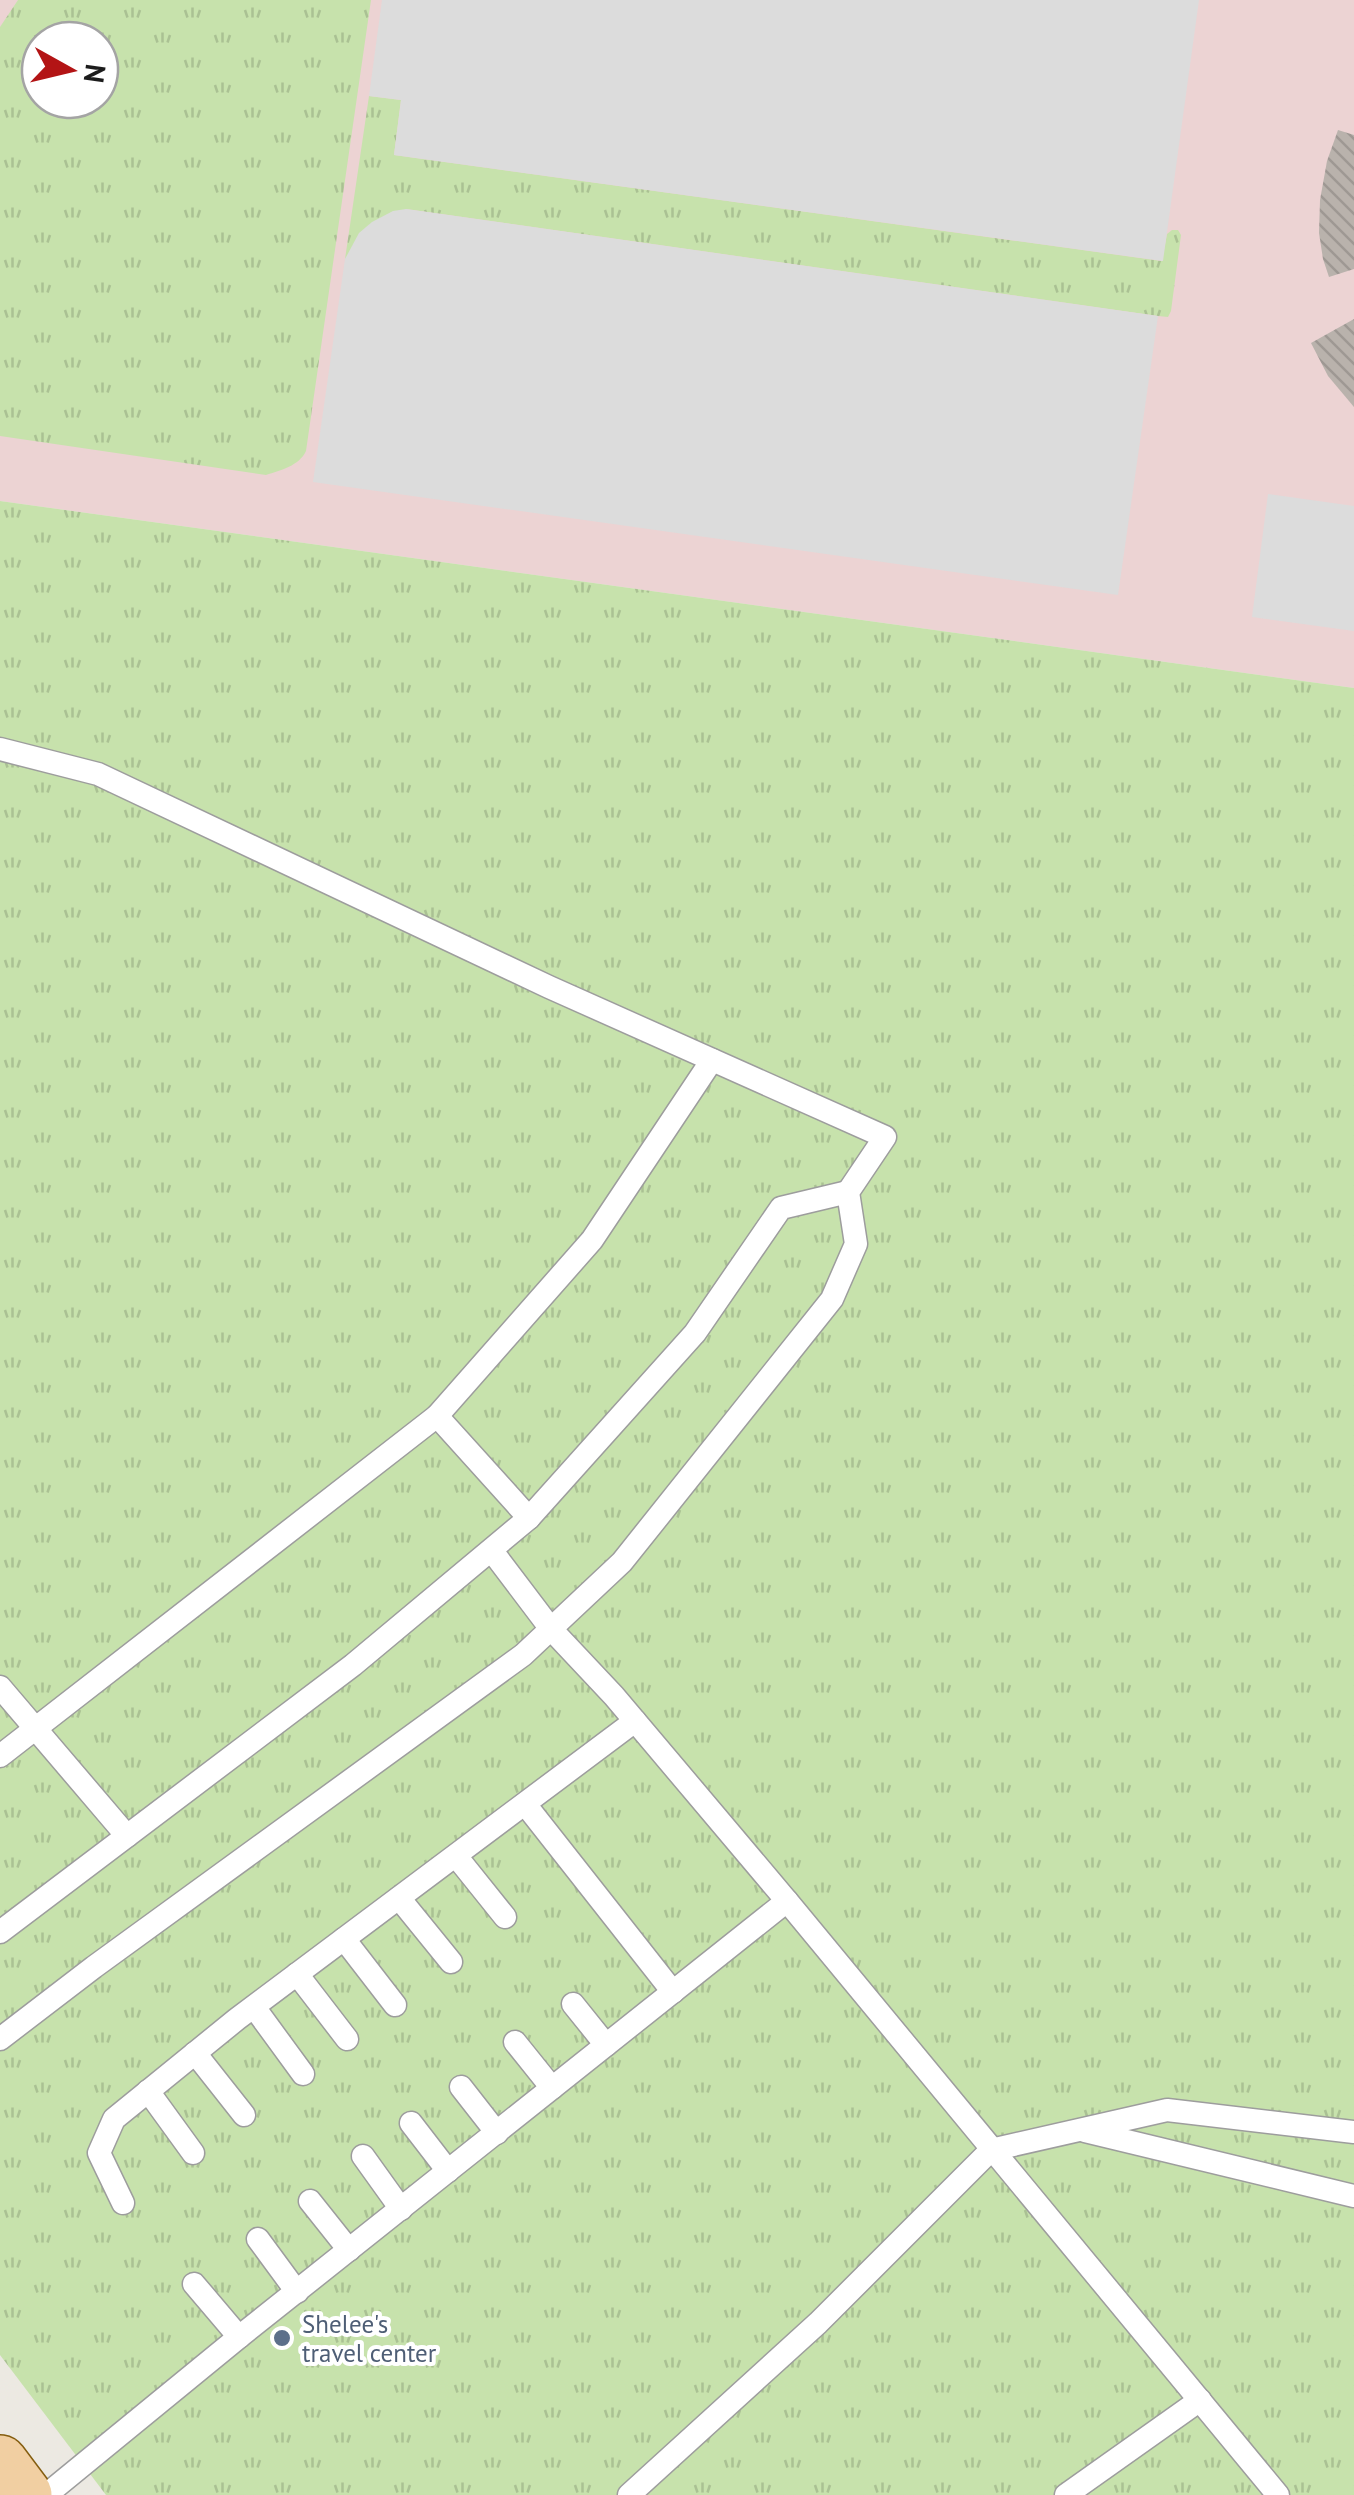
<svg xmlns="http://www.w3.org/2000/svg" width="1354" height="2495" viewBox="0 0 1354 2495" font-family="'PT Sans',sans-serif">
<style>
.commercial{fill:#ecd3d3;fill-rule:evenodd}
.grass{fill:url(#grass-tufts);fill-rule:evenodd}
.parking{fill:#dcdcdc}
.building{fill:url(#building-back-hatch)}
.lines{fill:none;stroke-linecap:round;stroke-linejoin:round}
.service-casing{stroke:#9d9d9d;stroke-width:25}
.primary-casing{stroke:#845d0f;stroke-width:58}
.service{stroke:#fff;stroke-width:22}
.primary{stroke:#f1cfa2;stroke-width:55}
.service-dot{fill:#5c6f8a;stroke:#fff;stroke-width:4}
.labels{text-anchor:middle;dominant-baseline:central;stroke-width:8;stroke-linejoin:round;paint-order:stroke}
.service-label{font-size:25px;fill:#4e5e75;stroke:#fff;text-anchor:start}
</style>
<defs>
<pattern id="grass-tufts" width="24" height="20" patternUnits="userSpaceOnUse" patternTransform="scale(2.5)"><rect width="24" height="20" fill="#c7e2ac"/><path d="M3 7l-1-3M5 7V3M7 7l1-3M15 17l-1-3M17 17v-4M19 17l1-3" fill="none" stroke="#aac193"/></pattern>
<pattern id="building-back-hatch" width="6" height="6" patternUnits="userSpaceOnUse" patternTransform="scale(2.5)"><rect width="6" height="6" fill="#b9b2ac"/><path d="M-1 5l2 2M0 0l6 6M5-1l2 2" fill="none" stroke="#9e9893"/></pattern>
</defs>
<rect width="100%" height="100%" fill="#ece9e2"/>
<path class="commercial" d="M0 0H1354V688L0 501ZM40 40H100V100H40Z"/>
<g class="grass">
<path d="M18 0H371L306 451C299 466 281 470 266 475L0 436V27ZM40 40H100V100H40Z"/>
<polygon points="369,96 401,100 394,155 1162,261 1167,234 1172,230 1178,230 1181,235 1171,311 1168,317 1158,316 406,209 345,259"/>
<polygon points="0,501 1354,688 1354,2495 106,2495 0,2355"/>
</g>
<g class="parking">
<polygon points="382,0 1199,0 1163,261 394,155 401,100 369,96"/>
<polygon points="406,209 1158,316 1118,595 313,482 345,259 359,233 372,222 393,211"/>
<polygon points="1268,494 1354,506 1354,631 1252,617"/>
</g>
<g class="building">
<polygon points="1338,130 1354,135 1354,269 1329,277 1323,259 1319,233 1320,200 1327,161"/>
<polygon points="1354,319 1354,407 1328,376 1311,343"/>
</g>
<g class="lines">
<g class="service-casing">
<g id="service">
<polyline points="0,749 98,774 549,987 885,1137 848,1192 856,1244 832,1299 622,1562 523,1655 94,1967 0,2039"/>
<polyline points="437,1416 529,1518"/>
<polyline points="0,1687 127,1836"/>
<polyline points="0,1756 437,1416 592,1240 712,1060"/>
<polyline points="525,1804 673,1992"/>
<polyline points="456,1856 505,1917"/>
<polyline points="399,1898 451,1962"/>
<polyline points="787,1901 1278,2495"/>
<polyline points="0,1932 353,1665 529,1518 695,1333 781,1208 848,1192"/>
<polyline points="344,1939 395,2005"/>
<polyline points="297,1974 347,2039"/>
<polyline points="573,2004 606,2045"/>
<polyline points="254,2007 303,2074"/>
<polyline points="515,2042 552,2088"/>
<polyline points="195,2053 244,2115"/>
<polyline points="461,2087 497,2133"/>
<polyline points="148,2091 193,2153"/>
<polyline points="411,2123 448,2171"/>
<polyline points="1085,2131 1354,2196"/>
<polyline points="363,2156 401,2209"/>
<polyline points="310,2201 349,2250"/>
<polyline points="123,2203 99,2153 114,2119 237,2019 635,1721"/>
<polyline points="258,2239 297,2292"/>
<polyline points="194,2284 239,2337"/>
<polyline points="46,2495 239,2337 787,1901 614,1696 551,1629 492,1551"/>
<polyline points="629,2495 818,2323 991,2150 1167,2110 1354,2132"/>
<polyline points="1066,2495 1200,2400"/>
</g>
</g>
<g class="primary-casing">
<polyline id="primary" points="0,2463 24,2495"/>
</g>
<use href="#service" class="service"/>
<use href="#primary" class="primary"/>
</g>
<circle class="service-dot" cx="282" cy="2338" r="10"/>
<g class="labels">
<g class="service-label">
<text x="302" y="2324">Shelee's<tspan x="302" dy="29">travel center</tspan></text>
</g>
</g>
<g transform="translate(70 70) rotate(98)"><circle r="48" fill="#ffffff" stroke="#a4a4a4" stroke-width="2.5"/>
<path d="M0-8L18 38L0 25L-18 38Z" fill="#b31415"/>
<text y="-15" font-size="28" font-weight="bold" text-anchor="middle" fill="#1c1c1c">N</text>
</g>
</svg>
